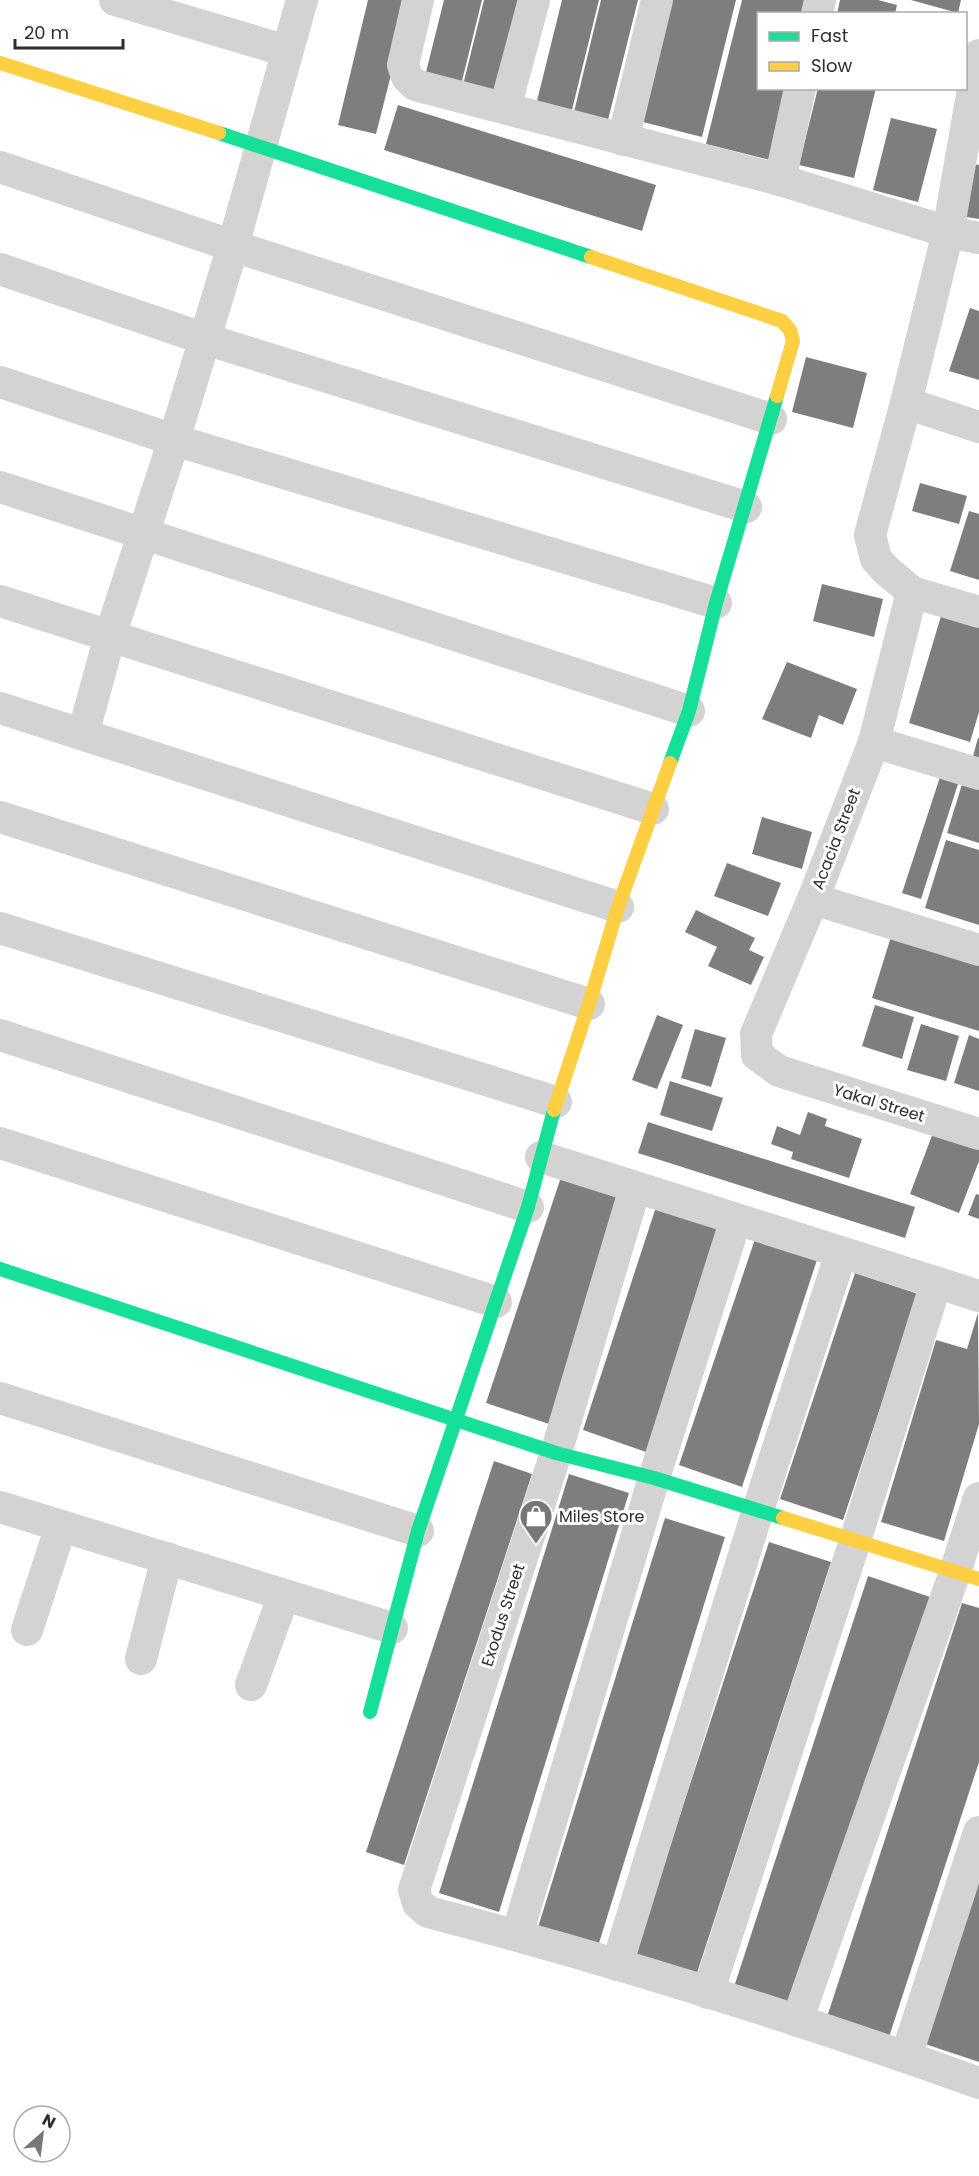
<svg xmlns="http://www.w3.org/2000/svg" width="979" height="2176" viewBox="0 0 979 2176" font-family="Poppins,sans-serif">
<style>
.building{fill:#7e7e7e}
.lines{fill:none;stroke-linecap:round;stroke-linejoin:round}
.street{stroke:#d3d3d3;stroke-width:32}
.fast{stroke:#16e098;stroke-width:14}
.slow{stroke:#ffcf43;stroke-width:14}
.labels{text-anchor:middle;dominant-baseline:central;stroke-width:6;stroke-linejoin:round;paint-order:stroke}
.street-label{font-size:16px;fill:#2e2e2e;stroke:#fff}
.poi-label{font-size:16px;fill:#2e2e2e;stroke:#fff;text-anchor:start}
</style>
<rect width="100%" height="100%" fill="#fff"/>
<g class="building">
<polygon points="368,0 410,0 376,134 338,125"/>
<polygon points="444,0 482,0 460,89 424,80"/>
<polygon points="484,0 522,0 498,98 462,89"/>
<polygon points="562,0 599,0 570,118 535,109"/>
<polygon points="601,0 638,0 607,124 573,116"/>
<polygon points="669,0 736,0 702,137 639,121"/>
<polygon points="742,0 810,0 807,14 758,14 758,88 787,88 770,160 706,144"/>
<polygon points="840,0 878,0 897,5 895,14 837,14"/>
<polygon points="911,0 961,0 958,13"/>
<polygon points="818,88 876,88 854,178 799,165"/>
<polygon points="398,105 656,185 642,231 384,150"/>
<polygon points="891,118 937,129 918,202 873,190"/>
<polygon points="965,162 979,165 979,219 954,215"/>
<polygon points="970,308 979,311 979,380 949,371"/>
<polygon points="806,357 867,373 853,428 792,412"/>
<polygon points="920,483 967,496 959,524 912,511"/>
<polygon points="969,511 979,514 979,580 950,571"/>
<polygon points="822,584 883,599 874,637 813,621"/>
<polygon points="944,606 979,617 979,712 970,742 909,723"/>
<polygon points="787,662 857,689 843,725 819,715 811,738 762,719"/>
<polygon points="978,738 979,738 979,762 972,760"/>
<polygon points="940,777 958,784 921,899 902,893"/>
<polygon points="963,781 979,786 979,843 947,833"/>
<polygon points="762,817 812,832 802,869 752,854"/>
<polygon points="946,840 979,850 979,925 925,908"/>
<polygon points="727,863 781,883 768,916 714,896"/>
<polygon points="696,910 755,938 749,950 764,957 751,985 708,966 717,947 685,932"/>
<polygon points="893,930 979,956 979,1031 872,998"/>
<polygon points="875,1005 914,1017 902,1059 862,1046"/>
<polygon points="657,1015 683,1025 657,1089 632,1080"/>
<polygon points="921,1024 959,1036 946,1081 907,1070"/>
<polygon points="695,1029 726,1038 711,1087 681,1078"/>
<polygon points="969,1035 979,1039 979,1091 954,1083"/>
<polygon points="670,1081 723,1098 712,1131 660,1115"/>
<polygon points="808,1112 827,1119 825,1126 862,1139 849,1178 791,1159 793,1152 771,1144 777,1126 800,1135"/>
<polygon points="648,1122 915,1207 905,1238 638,1153"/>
<polygon points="934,1130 979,1147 979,1161 959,1213 910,1194"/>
<polygon points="561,1177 624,1198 549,1424 486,1403"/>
<polygon points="976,1194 979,1195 979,1219 968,1215"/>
<polygon points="657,1204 721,1225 646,1452 583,1430"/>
<polygon points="755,1239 817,1260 742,1487 679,1465"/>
<polygon points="855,1273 918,1294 843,1520 780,1499"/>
<polygon points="978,1313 979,1424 944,1541 881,1522 936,1340 967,1349"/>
<polygon points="494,1461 532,1474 404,1865 366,1852"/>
<polygon points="569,1474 629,1493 499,1912 439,1893"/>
<polygon points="665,1518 725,1537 595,1956 535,1937"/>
<polygon points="769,1542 831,1562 696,1976 634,1956"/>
<polygon points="868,1576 930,1597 795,2011 733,1990"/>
<polygon points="962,1603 979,1608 979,1762 889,2037 827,2017"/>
<polygon points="979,1880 979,2062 925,2044"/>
</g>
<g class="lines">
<g class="street">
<polyline points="115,0 287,51"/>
<polyline points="418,0 403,65 407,77 415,85 780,180 948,232 979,238"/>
<polyline points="817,14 820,0"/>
<polyline points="979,55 948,232 906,403 870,535 876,559 886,570 912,592 979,612"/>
<polyline points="505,108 534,0"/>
<polyline points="623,140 657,0"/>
<polyline points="0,167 233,246 771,419"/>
<polyline points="780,180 800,88"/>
<polyline points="0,269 205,339 746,507"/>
<polyline points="0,382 174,440 716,603"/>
<polyline points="906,403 979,427"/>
<polyline points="0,487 689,711"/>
<polyline points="912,592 874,742 813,899 756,1034 757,1055 779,1071 979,1134"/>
<polyline points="0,601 653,809"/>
<polyline points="0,708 618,907"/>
<polyline points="83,734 110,636 174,440 233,246 302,0"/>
<polyline points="874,742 979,774"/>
<polyline points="0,817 589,1004"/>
<polyline points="813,899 979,950"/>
<polyline points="0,928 556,1102"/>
<polyline points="0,1035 528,1207"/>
<polyline points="0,1143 496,1302"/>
<polyline points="541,1157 979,1296"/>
<path d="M635 1188 556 1453 414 1890 418 1903 428 1912C614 1960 798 2018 979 2083"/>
<polyline points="0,1398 418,1531"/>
<polyline points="0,1507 392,1628"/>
<polyline points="27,1630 61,1526"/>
<polyline points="141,1659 167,1558"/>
<polyline points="251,1685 284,1595"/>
<polyline points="517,1935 654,1478 736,1219"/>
<polyline points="617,1965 758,1510 841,1253"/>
<polyline points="708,1993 855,1541 936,1283"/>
<polyline points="797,2021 955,1572 979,1498"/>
<polyline points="906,2057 979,1832"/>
</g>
<g class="fast">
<polyline points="219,133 591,257"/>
<polyline points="670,763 689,711 716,603 777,396"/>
<polyline points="0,1269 556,1453 654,1478 783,1518"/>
<polyline points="370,1712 418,1531 528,1207 554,1110"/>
</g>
<g class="slow">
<polyline points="0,63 219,133"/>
<polyline points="591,257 782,321 790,330 793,341 777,396"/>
<polyline points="554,1110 589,1004 618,907 670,763"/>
<polyline points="783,1518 979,1579"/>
</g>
</g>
<defs>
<g id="shop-pin" transform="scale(1.725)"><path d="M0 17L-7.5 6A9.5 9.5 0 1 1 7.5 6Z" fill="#777" stroke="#fff"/><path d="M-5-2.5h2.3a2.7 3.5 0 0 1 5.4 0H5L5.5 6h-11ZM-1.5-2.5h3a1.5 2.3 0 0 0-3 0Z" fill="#fff"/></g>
</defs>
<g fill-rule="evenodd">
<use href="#shop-pin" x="536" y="1516"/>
</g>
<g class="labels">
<g class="street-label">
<text transform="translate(836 839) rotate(-69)">Acacia Street</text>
<text transform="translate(879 1103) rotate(17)">Yakal Street</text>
<text transform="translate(503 1615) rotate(-72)">Exodus Street</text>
</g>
<g class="poi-label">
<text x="559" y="1516">Miles Store</text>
</g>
</g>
<rect x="757" y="12" width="210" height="78" fill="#ffffff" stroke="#ababab" stroke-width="1.5"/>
<rect x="769" y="32" width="30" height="9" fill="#16e098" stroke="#ababab" stroke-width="1.5"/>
<text x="811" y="42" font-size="18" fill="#2e2e2e">Fast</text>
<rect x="769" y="62" width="30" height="9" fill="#ffcf43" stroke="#ababab" stroke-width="1.5"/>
<text x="811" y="72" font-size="18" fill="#2e2e2e">Slow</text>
<g transform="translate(42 2134) rotate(28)"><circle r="28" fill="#ffffff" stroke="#ababab" stroke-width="1.5"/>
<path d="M0-4.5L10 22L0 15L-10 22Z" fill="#777777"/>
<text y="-9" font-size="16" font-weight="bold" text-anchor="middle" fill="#2e2e2e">N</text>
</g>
<path d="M15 39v9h108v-9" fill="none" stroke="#2e2e2e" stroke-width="3"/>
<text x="24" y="39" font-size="18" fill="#2e2e2e" stroke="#ffffff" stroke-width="4.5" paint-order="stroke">20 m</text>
</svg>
